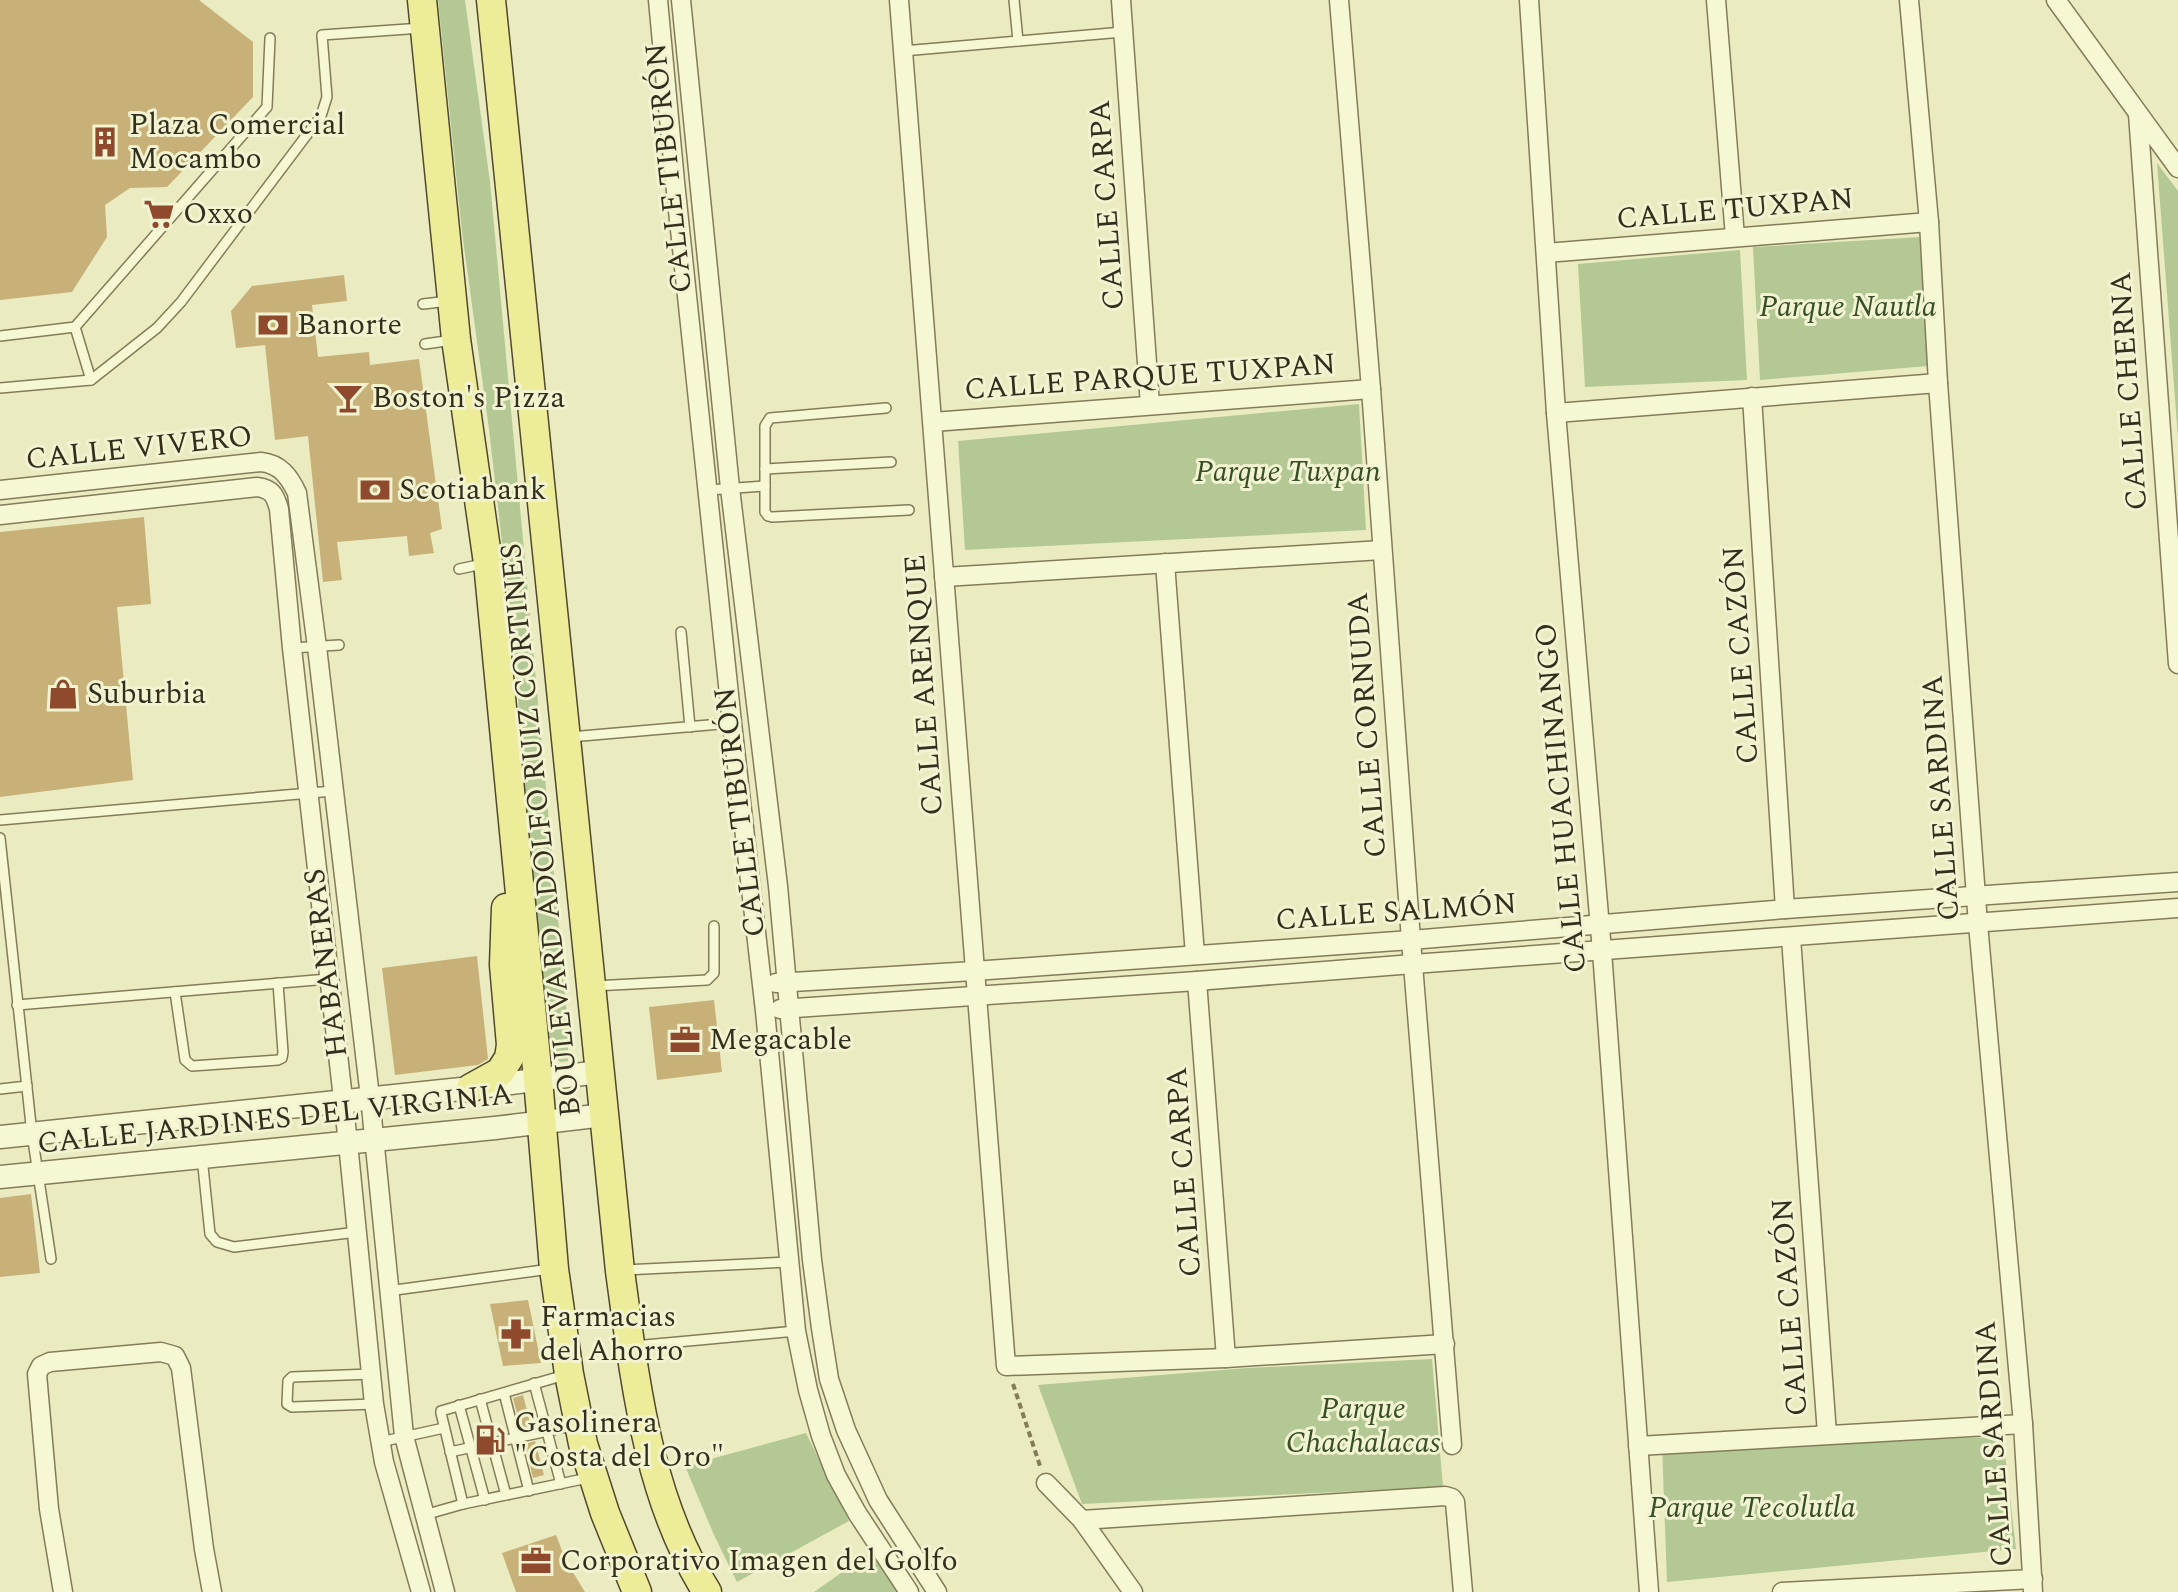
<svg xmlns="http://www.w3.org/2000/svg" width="2178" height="1592" viewBox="0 0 2178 1592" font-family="Spectral,serif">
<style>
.green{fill:#b3c895}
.building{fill:#c7b178}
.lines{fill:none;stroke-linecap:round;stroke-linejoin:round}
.service-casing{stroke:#837c59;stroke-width:12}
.minor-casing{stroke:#837c59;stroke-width:21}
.tertiary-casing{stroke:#837c59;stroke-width:25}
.primary-casing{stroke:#51492e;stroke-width:31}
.path{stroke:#837c59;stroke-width:4;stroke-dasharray:6 4;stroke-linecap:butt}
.service{stroke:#f6f7d3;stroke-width:9}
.minor{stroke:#f6f7d3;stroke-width:18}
.tertiary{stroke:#f6f7d3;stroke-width:22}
.primary{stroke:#eded99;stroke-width:28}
.labels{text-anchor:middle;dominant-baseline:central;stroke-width:6;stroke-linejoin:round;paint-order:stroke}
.poi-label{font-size:30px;fill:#342f1d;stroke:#f2f3d0;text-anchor:start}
.street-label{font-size:30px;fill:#342f1d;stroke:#f2f3d0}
.park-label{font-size:30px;font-style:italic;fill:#374f25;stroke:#f2f3d0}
</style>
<rect width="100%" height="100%" fill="#ebebc1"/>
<g class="green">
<polygon points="438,0 465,0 490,182 568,1027 568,1061 560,1062 552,1053 532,888 515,656 489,429 462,232"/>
<polygon points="2157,163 2178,191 2178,438"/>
<polygon points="1921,237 1928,366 1760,380 1753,247"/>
<polygon points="1740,250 1747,380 1585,387 1578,264"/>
<polygon points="1359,404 1366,530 965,550 958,441"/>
<polygon points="1432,1359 1443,1487 1082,1504 1038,1385 1247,1368"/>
<polygon points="806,1433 849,1521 737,1582 714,1535 685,1466"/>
<polygon points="2003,1437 2016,1549 1667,1582 1662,1445"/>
<polygon points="871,1552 898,1592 814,1592"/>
</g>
<g class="building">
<polygon points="0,0 199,0 253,42 253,97 167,187 130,188 105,205 107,237 72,292 0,300"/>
<polygon points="344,275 347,301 312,305 318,357 369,352 370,365 419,359 442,529 430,533 434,553 409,556 407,536 337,542 342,580 323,582 308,436 275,440 265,345 236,348 231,311 252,286"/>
<polygon points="144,517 151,604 117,607 133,780 0,797 0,532"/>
<polygon points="477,956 488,1059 478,1065 395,1075 382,968"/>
<polygon points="714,1000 722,1072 657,1080 649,1007"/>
<polygon points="31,1194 40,1273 0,1277 0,1198"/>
<polygon points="528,1300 541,1363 503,1366 490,1304"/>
<polygon points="523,1395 531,1427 521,1429 513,1398"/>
<polygon points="535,1441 544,1475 533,1478 525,1444"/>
<polygon points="556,1535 566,1561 585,1592 516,1592 502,1553"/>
</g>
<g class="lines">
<g class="service-casing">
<g id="service">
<polyline points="1014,0 1018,41"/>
<polyline points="903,51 1123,32"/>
<polyline points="423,304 449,301"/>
<polyline points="75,327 91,380"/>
<polyline points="0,336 75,327 267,107 270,38"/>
<polyline points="425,344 453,340"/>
<polyline points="0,388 91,380 157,328 181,302 321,116 327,97 322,35 422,28"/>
<polyline points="886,408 770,418 765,426 765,512 768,516 772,517 909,510"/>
<polyline points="765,469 891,462"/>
<polyline points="709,490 765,486"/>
<polyline points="459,569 483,564"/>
<polyline points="681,632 690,727"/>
<polyline points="292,648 339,645"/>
<polyline points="570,737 732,723"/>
<polyline points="0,820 333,791"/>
<polyline points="0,838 32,1134 51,1259"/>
<polyline points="594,986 707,980 714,973 714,926"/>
<polyline points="175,992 185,1060 192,1066 278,1060 282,1058 283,1052 278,983"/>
<polyline points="17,1005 328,979"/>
<polyline points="0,1089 27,1086"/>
<polyline points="202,1157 210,1234 217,1242 234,1247 357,1232"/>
<polyline points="624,1270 788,1262"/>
<polyline points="388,1291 550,1269"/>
<polyline points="634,1346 796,1331"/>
<polyline points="371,1374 292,1377 288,1381 287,1404 292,1407 374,1404"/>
<polyline points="534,1383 561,1484"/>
<polyline points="504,1393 529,1491"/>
<polyline points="480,1399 506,1495"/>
<polyline points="459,1405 485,1500"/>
<polyline points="380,1442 444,1428"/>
<polyline points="450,1452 576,1425"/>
<polyline points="463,1504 441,1413 441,1411 565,1375"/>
<polyline points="424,1515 463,1504 588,1478"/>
</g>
</g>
<g class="minor-casing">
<g id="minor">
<polyline points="658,0 675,182 732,723 765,1011 796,1331 808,1390 821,1436 836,1475 857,1513 909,1592"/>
<polyline points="681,0 730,488 778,886 812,1260 821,1328 829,1379 846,1430 878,1500 937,1592"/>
<polyline points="899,0 1006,1366 1226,1358 1445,1344"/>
<polyline points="1121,0 1150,405"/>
<polyline points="1339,0 1371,389 1411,940 1452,1445"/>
<polyline points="1529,0 1556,413 1602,951 1649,1592"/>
<polyline points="1716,0 1735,237"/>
<polyline points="1909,0 1929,222 1938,383 1978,924 2023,1424 2033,1592"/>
<polyline points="2056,0 2178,168"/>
<polyline points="2138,114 2178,664"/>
<polyline points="1546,253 1929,222"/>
<polyline points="1752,397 1785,909"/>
<polyline points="1556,413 1938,383"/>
<polyline points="933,422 1371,389"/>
<path d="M0 490 261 462C280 464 289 476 297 493L317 647 370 1097 404 1436 445 1592"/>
<path d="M0 515 257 487C272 489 275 495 279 509L292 648 348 1143 374 1404 384 1462 421 1592"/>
<polyline points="1165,563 1195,955"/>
<polyline points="944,577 1382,550"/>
<polyline points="1791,938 1827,1434"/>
<polyline points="1197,981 1226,1358"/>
<polyline points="776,983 974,971 1411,940 1785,909 2178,882"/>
<polyline points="780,1009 1197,981 1413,964 2178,908"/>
<polyline points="1638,1446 2023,1424"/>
<polyline points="1046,1483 1082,1520 1133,1592"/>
<polyline points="1082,1520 1445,1496 1452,1498 1455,1502 1463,1592"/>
<polyline points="63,1592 49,1509 37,1374 41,1366 50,1362 161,1352 175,1356 181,1368 204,1549 212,1592"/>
<polyline points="1782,1592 2033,1579"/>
</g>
</g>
<g class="tertiary-casing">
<g id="tertiary">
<polyline points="0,1137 471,1088 599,1072"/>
<polyline points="0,1177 495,1128 604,1115"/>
</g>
</g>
<g class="primary-casing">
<g id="primary">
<polyline points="422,0 456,339 488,563 538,1079 554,1269 569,1374 583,1444 605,1513 637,1592"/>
<path d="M491 0 620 1271C635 1380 647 1497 707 1592"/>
<polyline points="471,1088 500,1072 509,1058 511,1045 504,965 506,908"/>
</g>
</g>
<polyline class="path" points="1013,1384 1040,1466"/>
<use href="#service" class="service"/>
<use href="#minor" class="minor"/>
<use href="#tertiary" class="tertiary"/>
<use href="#primary" class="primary"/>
</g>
<defs>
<g id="building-bare" transform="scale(2.4)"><path d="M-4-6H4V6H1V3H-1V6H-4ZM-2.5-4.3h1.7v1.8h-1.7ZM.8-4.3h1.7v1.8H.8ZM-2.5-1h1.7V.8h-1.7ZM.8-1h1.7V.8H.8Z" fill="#8f4a2d" stroke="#f2f3d0" stroke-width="2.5" paint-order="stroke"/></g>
<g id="supermarket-bare" transform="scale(2.4)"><path d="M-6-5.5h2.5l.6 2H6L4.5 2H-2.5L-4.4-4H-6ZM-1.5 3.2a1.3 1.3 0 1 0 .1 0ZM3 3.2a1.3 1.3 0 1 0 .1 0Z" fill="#8f4a2d" stroke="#f2f3d0" stroke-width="2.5" paint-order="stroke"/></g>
<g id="bank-bare" transform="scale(2.4)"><path d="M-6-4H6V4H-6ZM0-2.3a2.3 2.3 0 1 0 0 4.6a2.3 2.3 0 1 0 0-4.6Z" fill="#8f4a2d" stroke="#f2f3d0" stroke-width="2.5" paint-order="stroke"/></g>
<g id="bar-bare" transform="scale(2.4)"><path d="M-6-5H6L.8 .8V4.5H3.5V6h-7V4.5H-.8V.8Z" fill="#8f4a2d" stroke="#f2f3d0" stroke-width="2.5" paint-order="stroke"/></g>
<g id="shop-bare" transform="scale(2.4)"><path d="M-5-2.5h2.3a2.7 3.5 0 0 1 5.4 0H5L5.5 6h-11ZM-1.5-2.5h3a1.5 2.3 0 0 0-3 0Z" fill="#8f4a2d" stroke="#f2f3d0" stroke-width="2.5" paint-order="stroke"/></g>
<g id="office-bare" transform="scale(2.4)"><path d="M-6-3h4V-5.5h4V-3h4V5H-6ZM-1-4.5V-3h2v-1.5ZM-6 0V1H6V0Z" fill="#8f4a2d" stroke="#f2f3d0" stroke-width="2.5" paint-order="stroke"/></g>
<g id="pharmacy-bare" transform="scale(2.4)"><path d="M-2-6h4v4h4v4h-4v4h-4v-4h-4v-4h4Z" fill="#8f4a2d" stroke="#f2f3d0" stroke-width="2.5" paint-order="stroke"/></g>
<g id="fuel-bare" transform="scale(2.4)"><path d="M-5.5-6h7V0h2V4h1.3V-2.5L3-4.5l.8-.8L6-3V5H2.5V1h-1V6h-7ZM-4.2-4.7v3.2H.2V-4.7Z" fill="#8f4a2d" stroke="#f2f3d0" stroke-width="2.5" paint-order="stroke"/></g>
</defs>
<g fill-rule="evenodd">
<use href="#building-bare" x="105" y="142"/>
<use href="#supermarket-bare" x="159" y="214"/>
<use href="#bank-bare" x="273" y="325"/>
<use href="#bar-bare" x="348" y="398"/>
<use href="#bank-bare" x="375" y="490"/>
<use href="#shop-bare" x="63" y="694"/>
<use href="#office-bare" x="685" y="1040"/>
<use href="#pharmacy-bare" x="516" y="1334"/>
<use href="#fuel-bare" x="490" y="1440"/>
<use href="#office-bare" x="536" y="1561"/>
</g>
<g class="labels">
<g class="poi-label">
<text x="129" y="125">Plaza Comercial<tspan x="129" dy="34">Mocambo</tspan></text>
<text x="183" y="214">Oxxo</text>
<text x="297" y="325">Banorte</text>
<text x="372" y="398">Boston's Pizza</text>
<text x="399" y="490">Scotiabank</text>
<text x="87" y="694">Suburbia</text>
<text x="709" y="1040">Megacable</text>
<text x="540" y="1317">Farmacias<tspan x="540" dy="34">del Ahorro</tspan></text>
<text x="514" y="1423">Gasolinera<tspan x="514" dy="34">"Costa del Oro"</tspan></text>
<text x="560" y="1561">Corporativo Imagen del Golfo</text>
</g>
<g class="street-label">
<text transform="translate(669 168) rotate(-96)">CALLE TIBURÓN</text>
<text transform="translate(1107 205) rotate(-94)">CALLE CARPA</text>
<text transform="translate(1735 209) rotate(-5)">CALLE TUXPAN</text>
<text transform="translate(1150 377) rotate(-4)">CALLE PARQUE TUXPAN</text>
<text transform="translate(2129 391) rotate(-94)">CALLE CHERNA</text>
<text transform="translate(139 448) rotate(-6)">CALLE VIVERO</text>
<text transform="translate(1741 655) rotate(-94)">CALLE CAZÓN</text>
<text transform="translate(924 685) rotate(-94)">CALLE ARENQUE</text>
<text transform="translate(1367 725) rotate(-94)">CALLE CORNUDA</text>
<text transform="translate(1561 798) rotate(-95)">CALLE HUACHINANGO</text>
<text transform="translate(1941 798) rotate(-94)">CALLE SARDINA</text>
<text transform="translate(740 812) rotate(-97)">CALLE TIBURÓN</text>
<text transform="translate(541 830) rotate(-96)">BOULEVARD ADOLFO RUIZ CORTINES</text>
<text transform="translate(1396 912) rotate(-4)">CALLE SALMÓN</text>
<text transform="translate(326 963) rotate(-97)">HABANERAS</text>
<text transform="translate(275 1119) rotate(-6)">CALLE JARDINES DEL VIRGINIA</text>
<text transform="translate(1184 1172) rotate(-94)">CALLE CARPA</text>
<text transform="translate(1790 1307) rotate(-94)">CALLE CAZÓN</text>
<text transform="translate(1994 1444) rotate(-94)">CALLE SARDINA</text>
</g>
<g class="park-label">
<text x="1848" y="307">Parque Nautla</text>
<text x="1288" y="472">Parque Tuxpan</text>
<text x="1363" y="1409">Parque<tspan x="1363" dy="34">Chachalacas</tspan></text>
<text x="1752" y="1508">Parque Tecolutla</text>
</g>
</g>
</svg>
